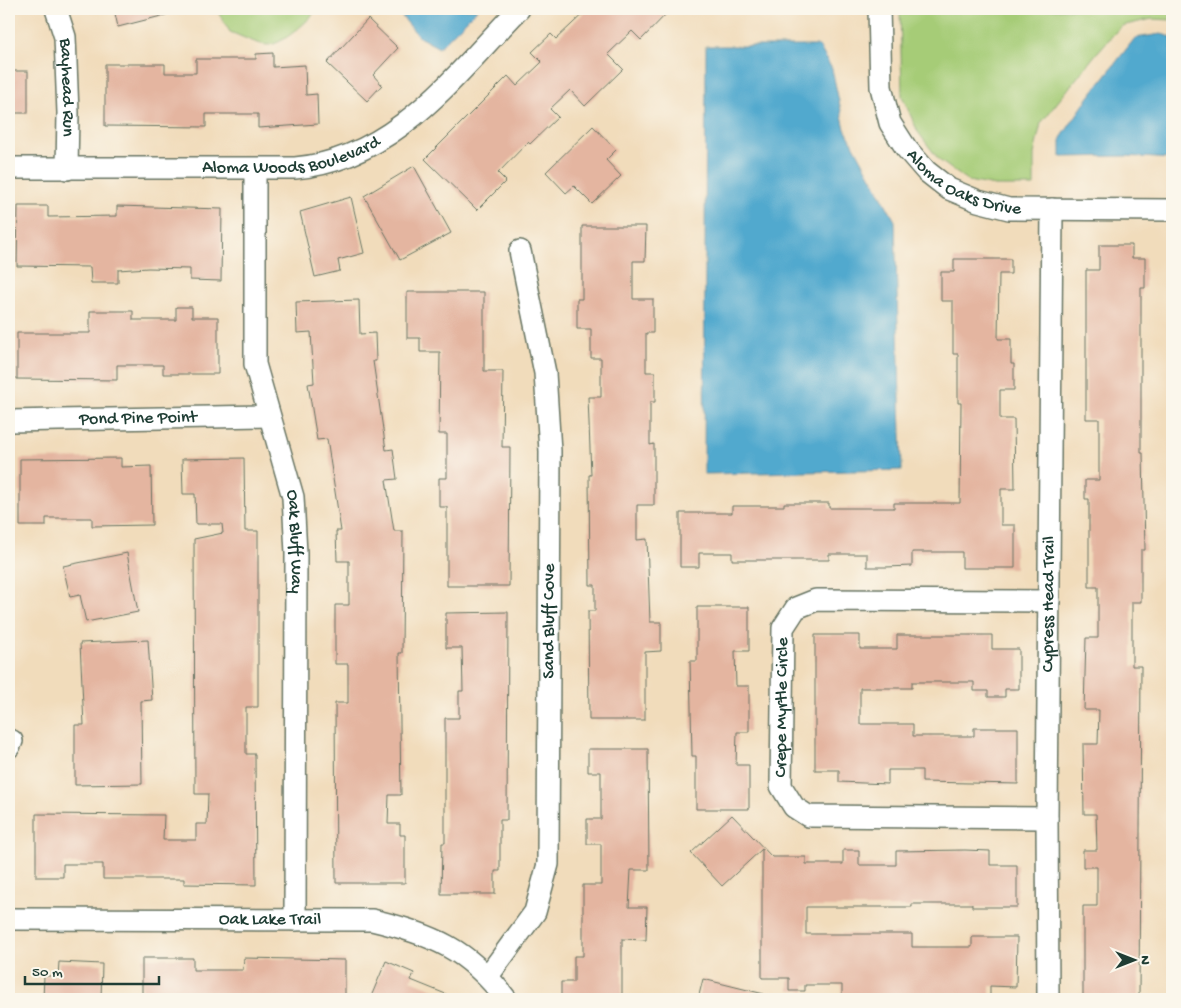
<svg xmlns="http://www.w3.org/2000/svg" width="1181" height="1008" viewBox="0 0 1181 1008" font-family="'Gochi Hand',sans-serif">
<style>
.green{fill:#a6cc77;stroke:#628456}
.water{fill:#51a9ce;stroke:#387381}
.building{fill:#e4b5a0}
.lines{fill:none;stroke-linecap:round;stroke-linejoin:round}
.minor-casing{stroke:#687563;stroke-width:24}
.minor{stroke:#fff;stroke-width:21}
.labels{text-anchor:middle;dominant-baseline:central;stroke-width:5;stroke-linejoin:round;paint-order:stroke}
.street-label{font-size:18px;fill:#1f3d34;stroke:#fbf7ec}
</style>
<rect width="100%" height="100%" fill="#fbf7ec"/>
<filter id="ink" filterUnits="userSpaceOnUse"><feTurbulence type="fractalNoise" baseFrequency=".02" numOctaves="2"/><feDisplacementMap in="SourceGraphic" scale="10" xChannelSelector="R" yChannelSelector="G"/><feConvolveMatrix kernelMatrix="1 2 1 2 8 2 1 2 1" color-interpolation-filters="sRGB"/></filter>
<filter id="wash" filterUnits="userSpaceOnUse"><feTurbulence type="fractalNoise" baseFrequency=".0096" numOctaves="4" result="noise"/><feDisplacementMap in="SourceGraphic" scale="20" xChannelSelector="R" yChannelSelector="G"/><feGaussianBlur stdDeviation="1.12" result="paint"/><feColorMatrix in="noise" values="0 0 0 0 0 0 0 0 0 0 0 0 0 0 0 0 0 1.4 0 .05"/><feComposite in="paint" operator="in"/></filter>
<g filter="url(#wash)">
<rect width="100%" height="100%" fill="#f1dcbb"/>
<g class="green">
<path d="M216 9H317C310 20 281 46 267 45 256 44 241 36 230 32Z"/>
<polygon points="900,9 1172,9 1172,20 1152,19 1121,26 1096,54 1041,123 1034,154 1034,186 995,186 968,181 939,160 918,132 902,96"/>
</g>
<g class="water">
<polygon points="396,9 478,9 439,48 419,37"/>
<polygon points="1161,34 1172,37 1172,159 1125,156 1061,157 1061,138 1088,98 1135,38"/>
<polygon points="706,46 819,46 832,69 845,129 895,221 902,470 704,474"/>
</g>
<g id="blocks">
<g class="building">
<polygon points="114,9 168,9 169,14 118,27"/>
<polygon points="588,9 671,9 641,40 632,31 608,54 623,69 585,106 570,90 550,109 558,117 530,144 528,142 498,173 506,181 477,210 425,159 508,76 517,86 542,62 532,52 551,34 556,39"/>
<polygon points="368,19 398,48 373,75 382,85 367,101 327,63"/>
<polygon points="273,53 273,67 305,65 306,95 317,94 318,124 258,128 258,114 206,114 206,127 105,126 105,64 165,64 165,73 196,73 196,59 256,59 256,54"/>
<rect x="9" y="71" width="19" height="42"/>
<polygon points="593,126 616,150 606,160 621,176 592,204 574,186 566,193 546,172"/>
<polygon points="414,166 451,233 400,260 364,196"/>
<polygon points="351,197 364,253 338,260 340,271 315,277 300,212"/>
<polygon points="18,206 48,206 48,217 117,216 117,206 222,209 221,281 190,280 190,269 148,268 118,270 118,283 91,283 90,267 17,266"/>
<polygon points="582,226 646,226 645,261 633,261 633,299 653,299 653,333 646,333 646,372 655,372 655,402 650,402 650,445 654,444 654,505 637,505 637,540 647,539 650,622 661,622 661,651 645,652 645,720 589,720 588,611 595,611 595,585 590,585 589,475 591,475 588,397 601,397 601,358 591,358 591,329 577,329 577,299 582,299"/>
<polygon points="1099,245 1132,245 1132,258 1145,258 1145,288 1141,288 1141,453 1143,453 1145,550 1141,550 1141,602 1132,602 1132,666 1141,666 1139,999 1083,999 1083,906 1097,906 1097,867 1083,867 1083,850 1097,850 1096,814 1084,814 1083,744 1098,744 1099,710 1084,710 1086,638 1098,638 1098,587 1089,587 1089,499 1085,499 1085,480 1099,480 1099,419 1086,419 1086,270 1099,270"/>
<polygon points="954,259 1011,259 1011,274 999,274 998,339 1011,339 1011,364 1014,364 1014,390 1000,390 1000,419 1014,419 1015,489 1001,489 1001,525 1015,525 1015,568 962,568 962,552 912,552 912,566 886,567 867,567 867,554 829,554 829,560 732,560 732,553 699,553 699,567 680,567 680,513 732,513 732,506 784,506 784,503 829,503 829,508 894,508 894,503 960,503 961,403 958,403 958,354 953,354 953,301 941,301 941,272 954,272"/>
<polygon points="407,292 484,292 484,371 503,371 502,447 510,447 509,586 447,586 447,507 439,507 439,478 447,478 447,434 439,434 440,352 420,352 420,338 407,338"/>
<polygon points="359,300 360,334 375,333 376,361 373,361 386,450 393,449 397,479 386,480 394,531 403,531 402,653 399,653 401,795 389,795 388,824 400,824 400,835 405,835 405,883 336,883 335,703 348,703 348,664 335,664 335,605 349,605 349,561 337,561 336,531 341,531 327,439 317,440 308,384 314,383 311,332 297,333 296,302"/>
<polygon points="176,307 192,307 192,317 218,317 218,374 163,374 163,365 117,365 117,380 17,379 17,333 90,333 90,311 133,311 133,320 176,320"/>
<polygon points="121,458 121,467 151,466 152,525 92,526 92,518 46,518 46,526 20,526 20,459"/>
<polygon points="244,458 245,531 258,531 258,707 246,707 246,754 255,754 256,885 184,884 184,879 103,879 103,864 63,864 63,877 36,877 36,814 164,815 163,840 196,840 196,824 207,824 208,794 195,794 194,539 223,533 222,524 196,524 195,494 183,494 182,459"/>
<polygon points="127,553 138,612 86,622 80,595 70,597 63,566"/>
<polygon points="697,607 749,607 749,651 735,651 736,686 749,686 749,732 737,732 736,765 749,765 749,809 696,809 696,756 692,756 690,661 697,661"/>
<polygon points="508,612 507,820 500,820 500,871 495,871 495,894 441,894 442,843 445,843 445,718 459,718 459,691 463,691 462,648 446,648 446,613"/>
<polygon points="815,635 860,635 860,649 897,649 897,635 992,635 992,649 1019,649 1019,689 1005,689 1005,697 988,697 988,691 974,691 974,682 912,682 912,688 860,688 860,724 913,724 913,736 974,736 974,728 1018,728 1018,784 922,782 922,770 888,770 888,784 839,782 839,770 815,770"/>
<polygon points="148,640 152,700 141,701 142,784 75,785 75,725 84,725 80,643"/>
<polygon points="588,749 648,749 649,870 631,870 629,907 647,907 646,940 622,939 622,999 561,999 561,982 574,982 574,956 583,956 583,885 601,885 601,844 587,844 587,819 601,819 601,772 588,772"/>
<polygon points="732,815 772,857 806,857 806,864 843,864 843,850 859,850 859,865 896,865 896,851 965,850 990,851 990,865 1017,865 1017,907 972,907 972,904 912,904 912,907 806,907 806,934 912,934 912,947 972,947 972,937 1017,937 1016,987 990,986 990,999 842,999 842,985 805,985 805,991 789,991 789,978 762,978 762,849 722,886 691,853"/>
<polygon points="142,958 193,958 193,970 243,970 244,958 345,960 345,999 142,999"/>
<polygon points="386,961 414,973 411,980 458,999 370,999"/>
<polygon points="59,962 102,964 101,999 43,999 44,976 58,976"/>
<polygon points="703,979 764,994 763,999 698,999"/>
</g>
</g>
</g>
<g filter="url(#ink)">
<use href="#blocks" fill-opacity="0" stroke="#687563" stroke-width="1"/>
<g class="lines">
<g class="minor-casing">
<g id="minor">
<path id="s1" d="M56 9 65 37 68 113 67 169"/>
<path id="s2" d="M879 9 881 87 890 123 906 148 926 171 949 189 978 201 1009 209 1172 210"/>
<path id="s3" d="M9 168H295C394 160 455 75 519 9"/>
<path id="s4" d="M255 169V364L293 497 296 553 295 920"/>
<path id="s5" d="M9 421 268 416"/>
<polyline points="9,747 12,741"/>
<path id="s6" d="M1047 818 808 816 794 807 781 786 783 628 796 608 816 600 1049 601"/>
<path id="s7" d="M9 919 372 920C432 934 468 949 506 999"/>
<path id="s8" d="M488 976 535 912 548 864 550 451 545 373 520 251"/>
<path id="s9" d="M1048 999 1047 818 1052 209"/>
</g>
</g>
<use href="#minor" class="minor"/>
</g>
</g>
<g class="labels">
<g class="street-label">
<text stroke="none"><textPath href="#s1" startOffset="80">Bayhead Run</textPath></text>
<text stroke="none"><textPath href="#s3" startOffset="284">Aloma Woods Boulevard</textPath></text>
<text stroke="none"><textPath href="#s2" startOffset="215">Aloma Oaks Drive</textPath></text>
<text stroke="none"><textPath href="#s5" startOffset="129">Pond Pine Point</textPath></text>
<text stroke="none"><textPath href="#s4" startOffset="378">Oak Bluff Way</textPath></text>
<text stroke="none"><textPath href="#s9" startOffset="395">Cypress Head Trail</textPath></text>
<text stroke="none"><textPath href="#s8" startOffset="372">Sand Bluff Cove</textPath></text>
<text stroke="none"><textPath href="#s6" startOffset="359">Crepe Myrtle Circle</textPath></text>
<text stroke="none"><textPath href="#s7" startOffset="261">Oak Lake Trail</textPath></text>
</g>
</g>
<rect width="1181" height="1008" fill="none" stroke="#fbf7ec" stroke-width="30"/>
<g transform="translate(1134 960) rotate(90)" stroke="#fbf7ec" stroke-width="4" paint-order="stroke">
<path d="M0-4L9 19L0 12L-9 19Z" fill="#1f3d34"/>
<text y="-8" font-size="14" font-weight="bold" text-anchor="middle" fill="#1f3d34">N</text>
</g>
<path d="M25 976v8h134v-8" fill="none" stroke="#1f3d34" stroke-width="2.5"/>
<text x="32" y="976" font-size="15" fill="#1f3d34" stroke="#fbf7ec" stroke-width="4" paint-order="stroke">50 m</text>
</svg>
